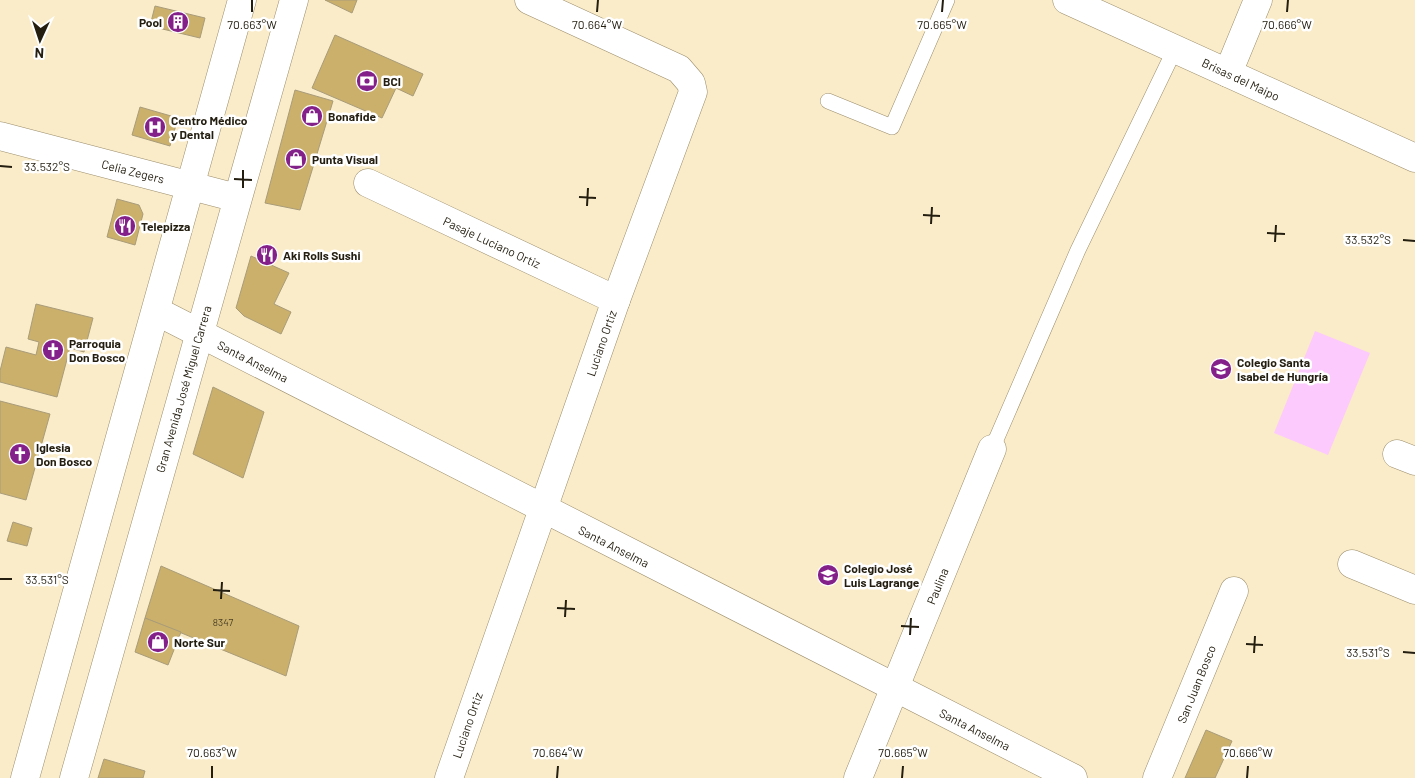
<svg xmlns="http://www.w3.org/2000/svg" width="1415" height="778" viewBox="0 0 1415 778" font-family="Barlow,sans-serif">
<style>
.garden{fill:#fdcafd}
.building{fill:#cbb06b;stroke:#a99c7a}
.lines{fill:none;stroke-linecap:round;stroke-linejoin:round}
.lane-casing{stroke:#9b8d6c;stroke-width:16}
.street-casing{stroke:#9b8d6c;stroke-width:29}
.secondary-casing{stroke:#9b8d6c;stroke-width:29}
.primary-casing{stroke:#9b8d6c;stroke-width:29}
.lane{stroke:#fff;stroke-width:15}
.street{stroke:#fff;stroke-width:28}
.secondary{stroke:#fff;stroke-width:28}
.primary{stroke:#fff;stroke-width:28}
.ticks{fill:none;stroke:#231e10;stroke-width:2}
.labels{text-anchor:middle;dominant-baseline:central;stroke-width:5;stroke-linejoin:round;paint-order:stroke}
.number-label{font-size:10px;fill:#4d4227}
.poi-label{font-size:12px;font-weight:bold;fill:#231e10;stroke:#fff;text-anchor:start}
.street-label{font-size:12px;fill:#231e10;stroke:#fff}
.ticks-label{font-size:12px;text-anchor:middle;fill:#231e10;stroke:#fff;stroke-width:5;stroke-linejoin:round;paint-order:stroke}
</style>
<rect width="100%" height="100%" fill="#faecc8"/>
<polygon class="garden" points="1315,331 1370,353 1328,455 1274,433"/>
<g class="building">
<polygon points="325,0 357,0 352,13"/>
<polygon points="155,6 205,18 200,38 150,26"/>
<polygon points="335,35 423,74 413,96 396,88 382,118 312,88"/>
<polygon points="295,90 333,101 300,210 265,203"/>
<polygon points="140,107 178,118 170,146 132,135"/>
<polygon points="117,199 139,205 143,214 135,245 107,237"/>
<polygon points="251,256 289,273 274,304 291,312 281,334 244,316 236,308"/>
<polygon points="36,304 93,318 84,352 70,348 57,397 0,382 0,371 6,347 36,355 39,342 28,339"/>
<polygon points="213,387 264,412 243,478 193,454"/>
<polygon points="0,401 50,414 26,500 0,493"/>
<polygon points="13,522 32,528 27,546 7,541"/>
<polygon points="161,566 299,626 286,676 145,618"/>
<polygon points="145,618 181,632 168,665 135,652"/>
<polygon points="1206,730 1232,741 1215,778 1185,778"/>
<polygon points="104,759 145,771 143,778 98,778"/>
</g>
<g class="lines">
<g class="lane-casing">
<g id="lane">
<polyline points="828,101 892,127 947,0"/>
<polyline points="992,449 1078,250 1175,49"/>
</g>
</g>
<g class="street-casing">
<g id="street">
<polyline points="1228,73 1258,0"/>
<polyline points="0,136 237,198"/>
<polyline points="368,183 616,300"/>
<polyline points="156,311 1073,778"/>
<polyline points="1397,454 1415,461"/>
<polyline points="1352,564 1415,590"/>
<polyline points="449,778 616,300 693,92 691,83 679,69 529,0"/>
<polyline points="858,778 992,449"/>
<polyline points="1157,778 1234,591"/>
</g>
</g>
<g class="secondary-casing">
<polyline id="secondary" points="1067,0 1415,158"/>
</g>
<g class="primary-casing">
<g id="primary">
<polyline points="25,778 242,0"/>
<polyline points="74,778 294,0"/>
</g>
</g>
<use href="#lane" class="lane"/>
<use href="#street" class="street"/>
<use href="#secondary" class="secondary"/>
<use href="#primary" class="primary"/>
</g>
<path class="ticks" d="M252 12V0M597 12 598 0M942 12 943 0M1287 12 1288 0M0 166 12 167M234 179 252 180M243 188V170M579 197 596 198M587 206 588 188M923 215 940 216M931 224 932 207M1267 233 1285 234M1403 240 1415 241M1275 242 1276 225M0 579H12M213 590 230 591M221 599 222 582M557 608 575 609M565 617 566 600M901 626 919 627M910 635 911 618M1246 644 1263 645M1403 652 1415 653M1254 653 1255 636M212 778V766M557 778 558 766M902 778 903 766M1247 778 1248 766"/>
<defs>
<g id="building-disc" transform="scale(1.125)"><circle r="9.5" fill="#842089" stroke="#fff"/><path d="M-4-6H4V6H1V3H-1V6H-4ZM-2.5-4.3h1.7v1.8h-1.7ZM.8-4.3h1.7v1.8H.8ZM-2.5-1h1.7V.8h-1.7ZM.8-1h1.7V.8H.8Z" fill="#fff"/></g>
<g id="bank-disc" transform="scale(1.125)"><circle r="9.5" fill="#842089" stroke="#fff"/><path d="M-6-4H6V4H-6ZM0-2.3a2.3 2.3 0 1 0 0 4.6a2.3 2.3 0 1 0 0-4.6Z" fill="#fff"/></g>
<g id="shop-disc" transform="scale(1.125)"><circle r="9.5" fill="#842089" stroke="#fff"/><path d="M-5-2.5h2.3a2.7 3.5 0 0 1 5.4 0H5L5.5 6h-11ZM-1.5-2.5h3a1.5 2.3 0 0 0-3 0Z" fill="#fff"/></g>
<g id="hospital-disc" transform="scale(1.125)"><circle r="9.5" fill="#842089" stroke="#fff"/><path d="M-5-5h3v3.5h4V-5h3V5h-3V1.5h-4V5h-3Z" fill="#fff"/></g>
<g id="restaurant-disc" transform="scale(1.125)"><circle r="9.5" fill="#842089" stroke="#fff"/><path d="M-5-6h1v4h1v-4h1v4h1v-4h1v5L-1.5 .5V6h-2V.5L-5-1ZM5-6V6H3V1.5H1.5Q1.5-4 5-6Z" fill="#fff"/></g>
<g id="church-disc" transform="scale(1.125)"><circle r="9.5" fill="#842089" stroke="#fff"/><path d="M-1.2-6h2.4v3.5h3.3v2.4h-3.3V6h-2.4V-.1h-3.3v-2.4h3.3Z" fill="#fff"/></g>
<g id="school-disc" transform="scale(1.125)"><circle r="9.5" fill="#842089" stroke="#fff"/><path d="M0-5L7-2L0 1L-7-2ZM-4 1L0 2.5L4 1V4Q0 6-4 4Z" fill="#fff"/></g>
</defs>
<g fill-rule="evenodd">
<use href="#building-disc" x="178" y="22"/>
<use href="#bank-disc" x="367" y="81"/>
<use href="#shop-disc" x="312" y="116"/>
<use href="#hospital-disc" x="155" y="127"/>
<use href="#shop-disc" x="296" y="159"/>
<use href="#restaurant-disc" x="125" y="226"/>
<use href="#restaurant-disc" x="267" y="255"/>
<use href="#church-disc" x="53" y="350"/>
<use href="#school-disc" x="1221" y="369"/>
<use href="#church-disc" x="20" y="454"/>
<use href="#school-disc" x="828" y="575"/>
<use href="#shop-disc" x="158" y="642"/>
</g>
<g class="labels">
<g class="number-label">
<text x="223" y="622">8347</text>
</g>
<g class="poi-label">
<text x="162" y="22" text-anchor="end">Pool</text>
<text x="383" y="81">BCI</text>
<text x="328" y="116">Bonafide</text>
<text x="171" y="120">Centro Médico<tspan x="171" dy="14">y Dental</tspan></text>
<text x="312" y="159">Punta Visual</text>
<text x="141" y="226">Telepizza</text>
<text x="283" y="255">Aki Rolls Sushi</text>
<text x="69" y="343">Parroquia<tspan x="69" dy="14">Don Bosco</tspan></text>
<text x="1237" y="362">Colegio Santa<tspan x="1237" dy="14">Isabel de Hungría</tspan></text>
<text x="36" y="447">Iglesia<tspan x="36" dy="14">Don Bosco</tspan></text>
<text x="844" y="568">Colegio José<tspan x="844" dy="14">Luis Lagrange</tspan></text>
<text x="174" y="642">Norte Sur</text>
</g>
<g class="street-label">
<text transform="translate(1241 79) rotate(25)">Brisas del Maipo</text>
<text transform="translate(133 171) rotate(14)">Celia Zegers</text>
<text transform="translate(492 242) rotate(25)">Pasaje Luciano Ortiz</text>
<text transform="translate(601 343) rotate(-71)">Luciano Ortiz</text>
<text transform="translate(253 361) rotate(27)">Santa Anselma</text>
<text transform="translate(183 389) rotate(-74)">Gran Avenida José Miguel Carrera</text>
<text transform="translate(614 546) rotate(27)">Santa Anselma</text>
<text transform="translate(937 586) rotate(-68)">Paulina</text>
<text transform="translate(1196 684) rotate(-68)">San Juan Bosco</text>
<text transform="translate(467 725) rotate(-71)">Luciano Ortiz</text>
<text transform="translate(975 729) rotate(27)">Santa Anselma</text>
</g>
</g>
<g class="ticks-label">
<text x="252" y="29">70.663°W</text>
<text x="597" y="29">70.664°W</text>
<text x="942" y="29">70.665°W</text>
<text x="1287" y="29">70.666°W</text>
<text x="47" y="171">33.532°S</text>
<text x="1368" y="244">33.532°S</text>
<text x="47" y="584">33.531°S</text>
<text x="1368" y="657">33.531°S</text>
<text x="212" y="757">70.663°W</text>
<text x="558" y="757">70.664°W</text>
<text x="903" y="757">70.665°W</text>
<text x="1248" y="757">70.666°W</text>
</g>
<g transform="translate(40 40) rotate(183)" stroke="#ffffff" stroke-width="4" paint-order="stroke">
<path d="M0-4L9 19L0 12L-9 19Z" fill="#231e10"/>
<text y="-8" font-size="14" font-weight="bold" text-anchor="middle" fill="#231e10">N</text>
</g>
</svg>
